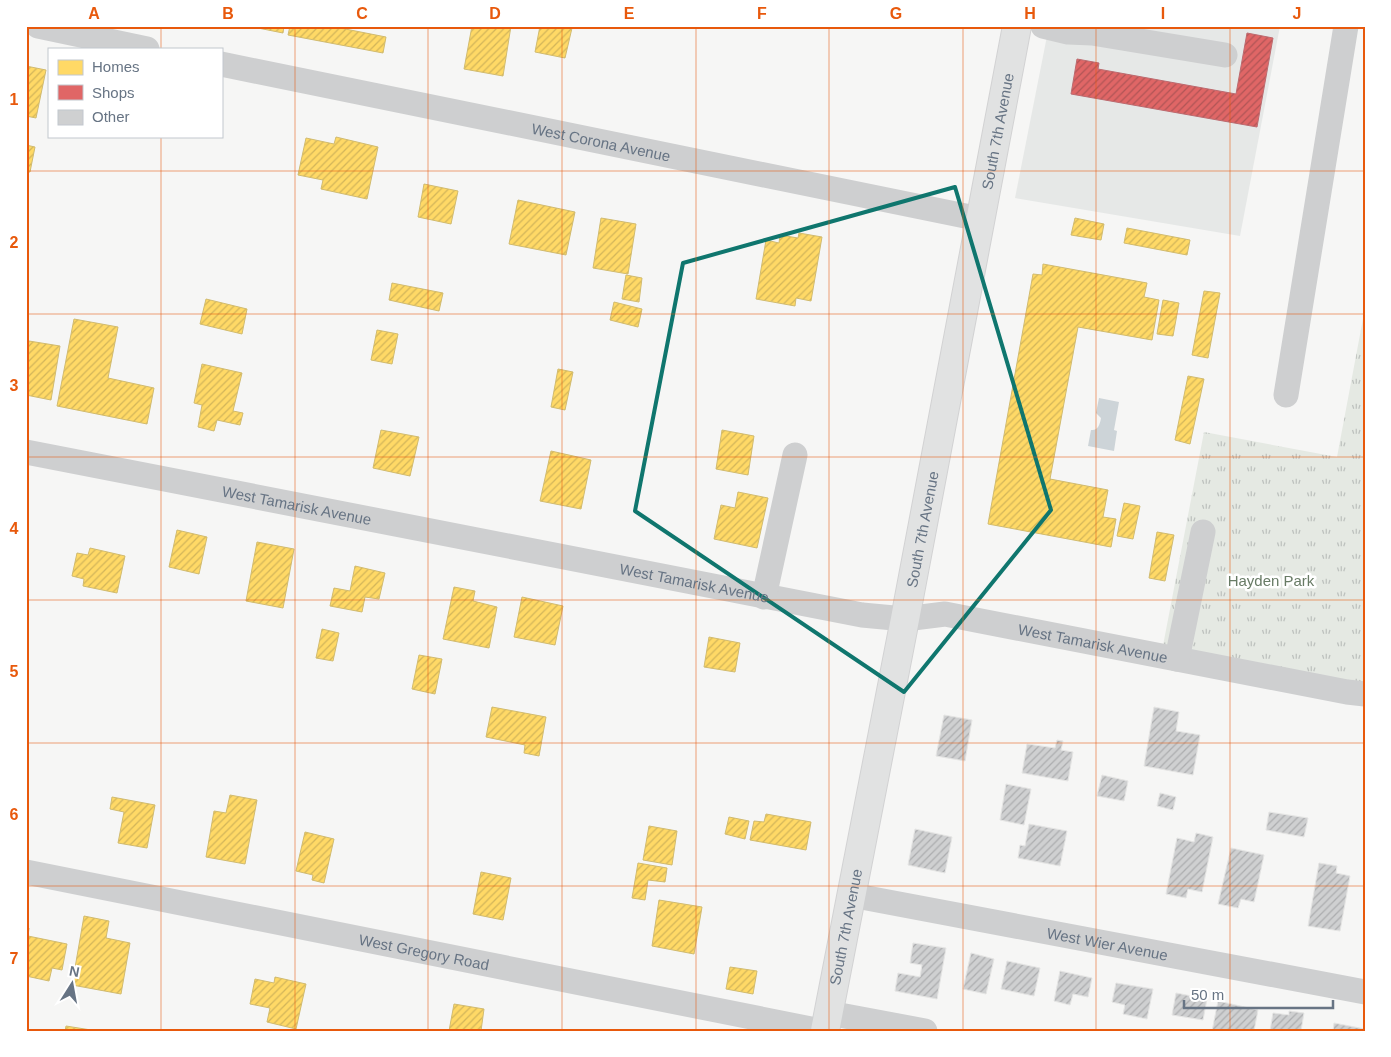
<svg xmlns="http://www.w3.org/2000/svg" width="1391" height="1057" viewBox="0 0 1391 1057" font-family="Helvetica,sans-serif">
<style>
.built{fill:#e6e8e7}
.park{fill:url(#park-tufts)}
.water{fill:#cdd4d8}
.homes{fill:url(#homes-hatch);stroke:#d1bb6f}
.shops{fill:url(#shops-hatch);stroke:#bc6a6f}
.building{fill:url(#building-hatch);stroke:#e5e5e4}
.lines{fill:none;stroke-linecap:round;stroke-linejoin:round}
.major-casing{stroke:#d2d2d3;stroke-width:30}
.minor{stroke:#cecfd0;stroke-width:25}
.major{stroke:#e1e2e2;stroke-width:28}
.marked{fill:none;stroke:#0f766e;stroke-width:4;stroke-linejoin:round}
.grid{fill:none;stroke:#e8590c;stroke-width:1;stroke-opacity:0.55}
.labels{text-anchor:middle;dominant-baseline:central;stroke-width:5;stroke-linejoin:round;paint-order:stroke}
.street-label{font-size:15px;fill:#677484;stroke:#fff}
.park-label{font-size:15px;fill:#687b65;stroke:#fff}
.neatline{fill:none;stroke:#e8590c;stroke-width:2}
.grid-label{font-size:16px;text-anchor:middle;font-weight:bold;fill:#e8590c}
</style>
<defs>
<pattern id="park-tufts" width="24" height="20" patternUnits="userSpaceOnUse" patternTransform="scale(1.25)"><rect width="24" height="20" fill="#e5e9e3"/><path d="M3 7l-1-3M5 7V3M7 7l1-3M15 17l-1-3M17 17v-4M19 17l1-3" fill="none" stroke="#bdc1be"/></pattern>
<pattern id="homes-hatch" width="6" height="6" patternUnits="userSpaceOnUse" patternTransform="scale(1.25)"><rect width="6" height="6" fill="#ffd966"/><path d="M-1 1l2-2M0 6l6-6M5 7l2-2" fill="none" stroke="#d2b55a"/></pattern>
<pattern id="shops-hatch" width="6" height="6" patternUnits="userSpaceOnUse" patternTransform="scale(1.25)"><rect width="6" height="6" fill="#e06666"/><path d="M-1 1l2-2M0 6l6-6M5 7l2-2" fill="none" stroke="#b05556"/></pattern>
<pattern id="building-hatch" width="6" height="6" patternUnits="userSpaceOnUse" patternTransform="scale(1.25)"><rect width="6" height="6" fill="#cfd0d1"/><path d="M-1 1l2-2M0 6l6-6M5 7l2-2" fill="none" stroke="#acadaf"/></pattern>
</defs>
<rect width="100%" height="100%" fill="#f6f6f5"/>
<polygon class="built" points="1049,26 1280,26 1240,236 1015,198"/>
<polygon class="park" points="1365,308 1365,694 1161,656 1204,432 1337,457"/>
<path class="water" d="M1099 398 1119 402 1114 430 1117 431 1114 451 1088 446 1091 430C1098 431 1100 424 1101 418L1096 413Z"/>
<g class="homes">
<polygon points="248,26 284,26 283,33"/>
<polygon points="290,26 330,26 386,37 383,53 288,35"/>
<polygon points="472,26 511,26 503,76 464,69"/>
<polygon points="540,26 563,26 572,28 565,58 535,52"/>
<polygon points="26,66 46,70 36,118 26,116"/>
<polygon points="336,137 378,147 367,199 321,189 323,180 298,175 306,138 334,144"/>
<polygon points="26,145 35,147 30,172 26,172"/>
<polygon points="424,184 458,191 451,224 418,217"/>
<polygon points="518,200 575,212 566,255 509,244"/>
<polygon points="601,218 636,224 628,274 593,268"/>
<polygon points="1075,218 1104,224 1101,240 1071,235"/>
<polygon points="1127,228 1190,240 1187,255 1124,243"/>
<polygon points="799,233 822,237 811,301 796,298 795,306 756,299 766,240 779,243 780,235 798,238"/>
<polygon points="1043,264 1147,283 1144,297 1159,300 1152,340 1078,327 1050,479 1108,490 1103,517 1116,519 1111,547 988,524 1033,274 1042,275"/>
<polygon points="626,275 642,278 639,302 622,299"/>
<polygon points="392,283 443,293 439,311 389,300"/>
<polygon points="1204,291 1220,293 1208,358 1192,355"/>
<polygon points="206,299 247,309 242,334 200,324"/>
<polygon points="1163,300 1179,303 1173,336 1157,334"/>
<polygon points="614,302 642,309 638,327 610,320"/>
<polygon points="74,319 118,327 108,378 154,388 147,424 57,406"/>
<polygon points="377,330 398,334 392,364 371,360"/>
<polygon points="29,341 60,346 51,400 26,395 26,359"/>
<polygon points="202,364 242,373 233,411 243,413 240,425 217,420 214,431 198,427 202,405 194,403"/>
<polygon points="558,369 573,372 565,410 551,407"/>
<polygon points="1188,376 1204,379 1190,444 1175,440"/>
<polygon points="381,430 419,437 410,476 373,468"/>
<polygon points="722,430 754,436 748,475 716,469"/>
<polygon points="551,451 591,460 581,509 540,501"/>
<polygon points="738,492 768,498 757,548 714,539 721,505 735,508"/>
<polygon points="1124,503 1140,506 1133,539 1117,536"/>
<polygon points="177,530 207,537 199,574 169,567"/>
<polygon points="1157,532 1174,535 1165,581 1149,578"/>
<polygon points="257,542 294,549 283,608 246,601"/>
<polygon points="90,548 125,556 117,593 83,586 84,579 72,576 77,553 88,555"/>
<polygon points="355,566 385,573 379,599 365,597 362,612 330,606 334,588 350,591"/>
<polygon points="454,587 475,591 473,601 497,607 489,648 443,639"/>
<polygon points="522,597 563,606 555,645 514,637"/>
<polygon points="322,629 339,633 333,661 316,658"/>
<polygon points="709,637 740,643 735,672 704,667"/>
<polygon points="419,655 442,659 435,694 412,689"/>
<polygon points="492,707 546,717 539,756 524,753 525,745 486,737"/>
<polygon points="230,795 257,800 245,864 206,857 214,811 226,813"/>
<polygon points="112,797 155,805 147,848 118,843 124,812 110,809"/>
<polygon points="766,814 811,822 806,850 750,840 754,821 764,822"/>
<polygon points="729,817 749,821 745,839 725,834"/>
<polygon points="649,826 677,831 672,865 643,860"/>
<polygon points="305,832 334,839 324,883 312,880 313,875 296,871"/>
<polygon points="638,863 667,868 665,882 648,880 645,900 632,898"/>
<polygon points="481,872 511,878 503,920 473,914"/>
<polygon points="659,900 702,907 694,954 652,946"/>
<polygon points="84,916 109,921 106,938 130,943 121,994 72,985"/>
<polygon points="26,928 29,928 28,936 67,944 62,970 52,968 49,981 26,976"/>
<polygon points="730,967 757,971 753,994 726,989"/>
<polygon points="275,977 306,984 296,1029 267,1022 270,1008 250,1004 255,979 274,983"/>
<polygon points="454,1004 484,1009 481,1031 449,1031"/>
<polygon points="66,1026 91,1030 91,1031 65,1031"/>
</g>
<polygon class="shops" points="1247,33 1273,38 1257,127 1071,94 1077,59 1099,63 1098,69 1236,94"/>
<g class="building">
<polygon points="1154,707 1179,712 1176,731 1200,735 1193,775 1144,766"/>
<polygon points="944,715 972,720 965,761 936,756"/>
<polygon points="1057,740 1063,741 1061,750 1073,752 1068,781 1022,773 1027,744 1055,748"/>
<polygon points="1102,775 1128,781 1124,801 1097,796"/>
<polygon points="1006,784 1031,789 1024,825 1000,820"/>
<polygon points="1160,793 1176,797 1173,810 1157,806"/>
<polygon points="1269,812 1308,818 1304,837 1266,830"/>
<polygon points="1029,824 1067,831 1060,866 1018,858 1020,845 1025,846"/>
<polygon points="915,829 952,837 945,873 908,865"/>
<polygon points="1196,833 1213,837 1202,892 1188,889 1186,898 1166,894 1177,838 1194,842"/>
<polygon points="1231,848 1264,855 1254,902 1241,899 1238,908 1218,904"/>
<polygon points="1319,863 1337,866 1336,873 1350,876 1340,931 1308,926"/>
<polygon points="913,943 946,948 937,999 895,991 898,973 920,977 922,965 910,963"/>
<polygon points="971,953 994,959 986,994 963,989"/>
<polygon points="1007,961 1040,968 1034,996 1001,989"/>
<polygon points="1060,971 1092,978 1088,997 1073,994 1070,1005 1054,1001"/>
<polygon points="1116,983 1153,989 1147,1019 1123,1014 1125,1005 1112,1002"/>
<polygon points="1176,993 1207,999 1203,1020 1172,1015"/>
<polygon points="1218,1001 1258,1010 1254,1031 1212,1031"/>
<polygon points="1289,1011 1304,1013 1301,1031 1270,1031 1273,1013 1289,1015"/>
<polygon points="1334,1023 1365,1029 1365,1031 1333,1031"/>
</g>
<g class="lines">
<g class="major-casing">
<g id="major">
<path id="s5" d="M825 1031 905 619 1017 26"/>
</g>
</g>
<g class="minor">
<polyline points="38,26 147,49"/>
<polyline points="1043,26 1068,32 1092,33 1225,55"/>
<path id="s1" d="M221 64 980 219"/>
<polyline points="1286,395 1346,26"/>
<path id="s2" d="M26 452 862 615 905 619 945 614 1347 692 1365 694"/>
<polyline points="764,597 795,455"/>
<polyline points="1177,659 1203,532"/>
<path id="s3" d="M26 872 821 1031"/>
<path id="s4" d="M851 895 1365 992"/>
<polyline points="829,1013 925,1031"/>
</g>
<use href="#major" class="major"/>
</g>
<path class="marked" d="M955 187 1051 510 904 692 635 511 683 263Z"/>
<path class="grid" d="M161 26V49M295 26V1031M428 26V1031M562 26V1031M696 26V1031M829 26V1031M963 26V1031M1096 26V1031M1230 26V1031M161 136V1031M26 171H1365M26 314H1365M26 457H1365M26 600H1365M26 743H1365M26 886H1365"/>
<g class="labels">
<g class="street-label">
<text stroke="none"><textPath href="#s5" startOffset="916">South 7th Avenue</textPath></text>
<text stroke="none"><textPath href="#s1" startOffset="388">West Corona Avenue</textPath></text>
<text stroke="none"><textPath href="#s2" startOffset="276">West Tamarisk Avenue</textPath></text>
<text stroke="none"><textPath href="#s5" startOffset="511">South 7th Avenue</textPath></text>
<text stroke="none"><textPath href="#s2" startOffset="681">West Tamarisk Avenue</textPath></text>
<text stroke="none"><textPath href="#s2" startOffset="1086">West Tamarisk Avenue</textPath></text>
<text stroke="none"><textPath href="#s5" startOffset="106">South 7th Avenue</textPath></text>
<text stroke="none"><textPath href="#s4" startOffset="261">West Wier Avenue</textPath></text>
<text stroke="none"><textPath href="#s3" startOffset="406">West Gregory Road</textPath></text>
</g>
<g class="park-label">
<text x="1271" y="580">Hayden Park</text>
</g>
</g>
<rect width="1391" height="1057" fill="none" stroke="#ffffff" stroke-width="55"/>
<rect x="48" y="48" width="175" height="90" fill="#ffffff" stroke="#c2c7ce"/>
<rect x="58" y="60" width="25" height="15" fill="#ffd966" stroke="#c2c7ce"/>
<text x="92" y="72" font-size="15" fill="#677484">Homes</text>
<rect x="58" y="85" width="25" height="15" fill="#e06666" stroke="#c2c7ce"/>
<text x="92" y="98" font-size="15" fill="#677484">Shops</text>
<rect x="58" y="110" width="25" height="15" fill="#cfd0d1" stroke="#c2c7ce"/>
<text x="92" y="122" font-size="15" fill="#677484">Other</text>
<g transform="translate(72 984) rotate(11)" stroke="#ffffff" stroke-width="4" paint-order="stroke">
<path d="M0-4L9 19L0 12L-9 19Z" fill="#677484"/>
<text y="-8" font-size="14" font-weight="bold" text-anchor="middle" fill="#677484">N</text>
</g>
<path d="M1184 1000v8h149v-8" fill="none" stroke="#677484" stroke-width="2.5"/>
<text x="1191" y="1000" font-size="15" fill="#677484" stroke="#ffffff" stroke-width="4" paint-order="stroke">50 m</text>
<rect x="28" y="28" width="1336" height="1002" class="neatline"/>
<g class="grid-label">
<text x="94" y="19">A</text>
<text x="228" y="19">B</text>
<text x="362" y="19">C</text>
<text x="495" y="19">D</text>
<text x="629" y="19">E</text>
<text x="762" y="19">F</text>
<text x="896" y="19">G</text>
<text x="1030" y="19">H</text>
<text x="1163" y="19">I</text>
<text x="1297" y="19">J</text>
<text x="14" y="105">1</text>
<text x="14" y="248">2</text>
<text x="14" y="391">3</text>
<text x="14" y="534">4</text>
<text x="14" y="677">5</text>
<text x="14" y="820">6</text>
<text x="14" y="964">7</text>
</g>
</svg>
